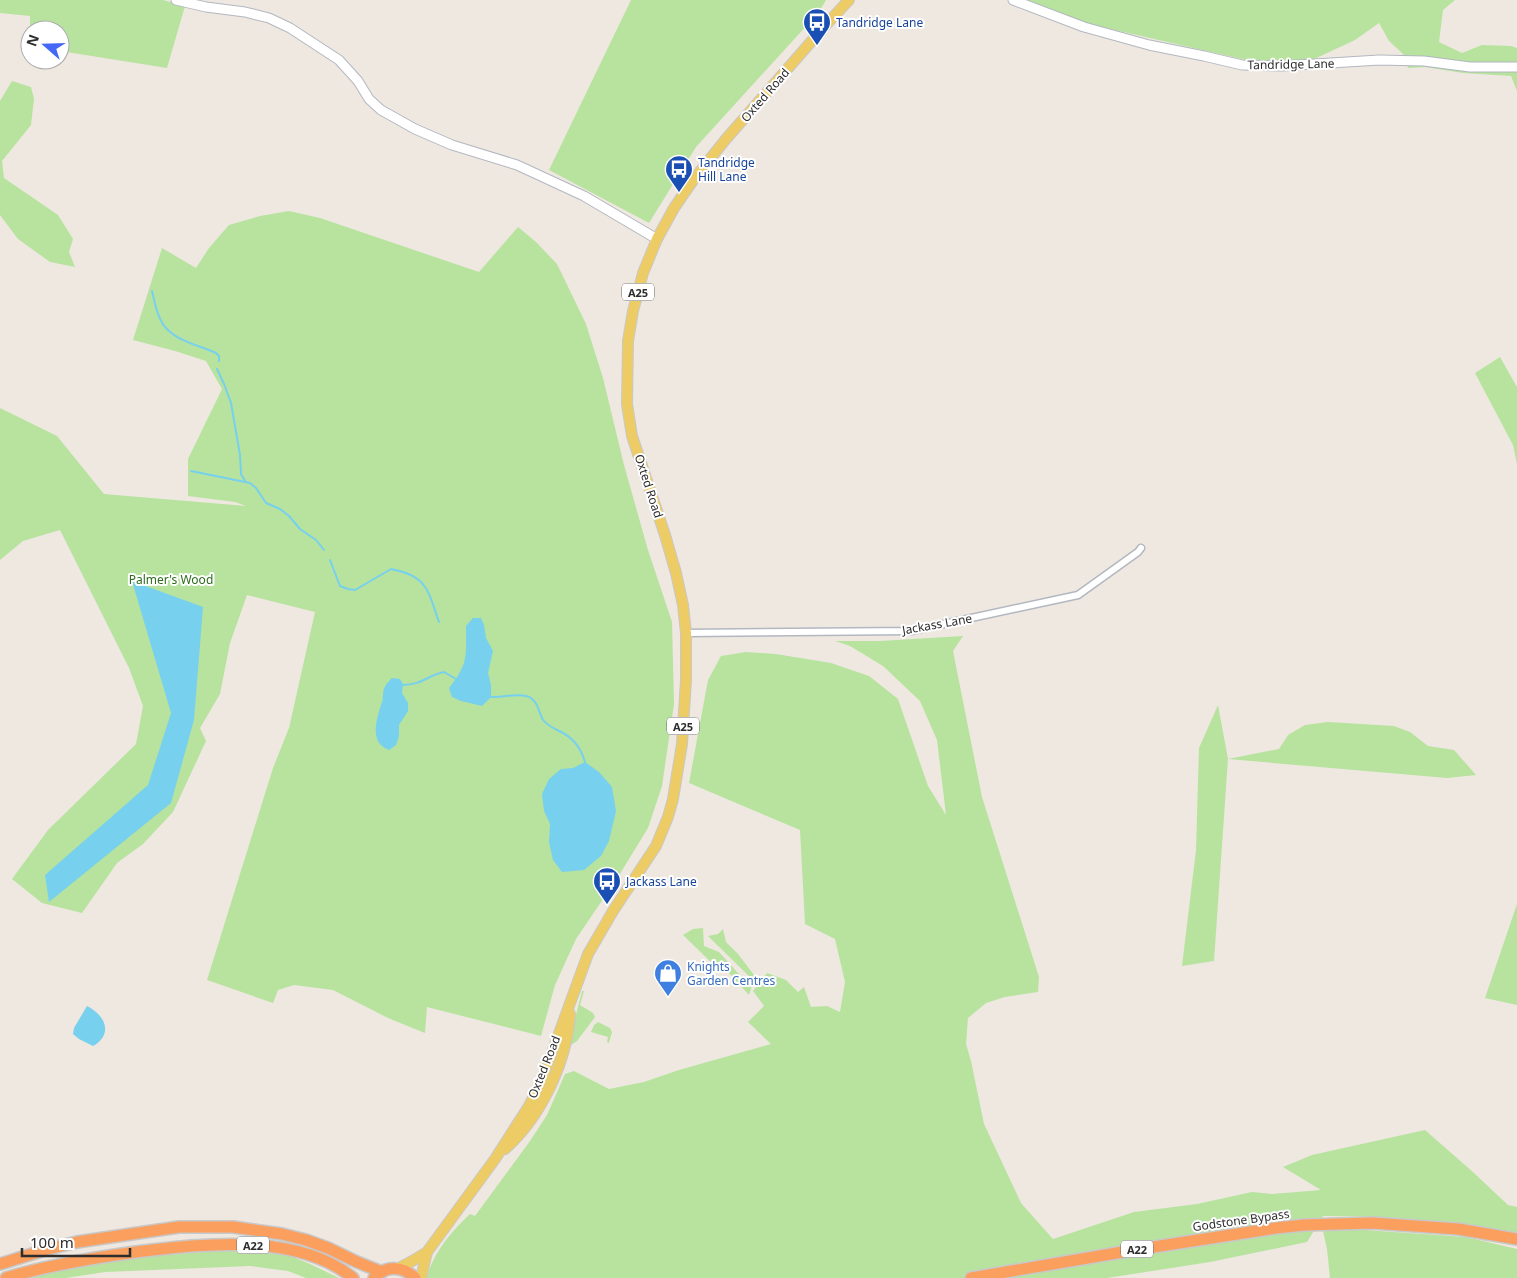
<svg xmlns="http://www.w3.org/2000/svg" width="1517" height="1278" viewBox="0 0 1517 1278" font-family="'Noto Sans',sans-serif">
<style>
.green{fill:#b7e39f}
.water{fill:#77d0ed}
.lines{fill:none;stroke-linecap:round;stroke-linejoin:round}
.stream{stroke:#77d0ed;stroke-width:2}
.street-casing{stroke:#b3b7c0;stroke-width:9}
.secondary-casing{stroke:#b3b7c0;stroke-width:11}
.primary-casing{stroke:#c8c8c8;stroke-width:12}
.highway-casing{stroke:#c8c8c8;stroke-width:14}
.street{stroke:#fff;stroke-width:6}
.secondary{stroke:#fff;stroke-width:9}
.primary{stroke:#eecc65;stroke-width:10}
.highway{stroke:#fb9f5e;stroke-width:11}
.labels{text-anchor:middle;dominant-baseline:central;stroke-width:4;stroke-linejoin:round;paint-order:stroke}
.shield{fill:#fff;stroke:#6c6c6c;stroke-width:1}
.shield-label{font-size:11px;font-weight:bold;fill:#2d2d2d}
.transit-label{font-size:12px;fill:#164399;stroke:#fff;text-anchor:start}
.street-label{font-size:12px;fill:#2d2d2d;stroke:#fff}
.park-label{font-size:12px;fill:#2e6b1d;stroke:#fff}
.shop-label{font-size:12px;fill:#366cbe;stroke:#fff;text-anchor:start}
</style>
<rect width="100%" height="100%" fill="#eee8e0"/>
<g class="green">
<polygon points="0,0 163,0 185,6 167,68 60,51 60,30 30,30 30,16 0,13"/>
<polygon points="631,0 826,0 819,12 696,147 649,223 549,170"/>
<polygon points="1020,0 1455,0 1443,10 1439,42 1462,53 1482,45 1511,46 1517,48 1517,91 1511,76 1463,73 1425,67 1408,68 1403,54 1389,41 1379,23 1355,40 1310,61 1246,60 1089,24"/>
<polygon points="12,81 31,87 34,99 31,125 2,161 4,178 58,215 73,239 69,252 75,267 50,262 18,239 0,215 0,101"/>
<polygon points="289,211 320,218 479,272 518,227 536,242 557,264 586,324 603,378 624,465 648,550 672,622 674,704 662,786 648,828 618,877 576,939 555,985 541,1036 427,1007 425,1033 388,1018 333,990 294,985 278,990 273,1003 207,980 273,768 289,728 315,612 247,595 230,643 220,694 200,728 206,741 173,812 143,844 117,863 82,913 42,903 12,879 48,830 136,744 143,706 129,668 60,530 23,541 0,560 0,408 57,436 104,494 246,506 235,502 188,496 188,459 222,389 206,361 175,351 133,340 162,248 196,268 209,248 229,225 260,216"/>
<polygon points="1500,357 1517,387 1517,464 1513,445 1475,373"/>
<path d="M963 636 953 651 982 797 1039 977 1038 992 1005 997 986 1003 968 1018 966 1044 971 1061 984 1124 1021 1203 1053 1239 1134 1212 1197 1204 1252 1192 1272 1194 1321 1190 1283 1167 1312 1155 1425 1130 1474 1173 1508 1205 1517 1207V1233C1452 1222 1389 1216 1323 1216L1307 1242 1210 1262 1107 1278H426C435 1251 449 1234 470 1214L475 1216 530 1141 547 1115 565 1074 574 1071 609 1089 644 1082 679 1070 771 1044 748 1022 764 1006 753 991 767 973 786 980 798 992 804 987 811 1007 827 1006 840 1012 845 982 835 939 805 924 800 830 689 783 708 680 721 656 746 652 776 654 831 663 869 676 898 699 928 786 946 815 937 740 920 701 883 666 850 646 835 641H880Z"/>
<polygon points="1218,705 1228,759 1279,749 1288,735 1305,725 1328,722 1394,726 1410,732 1428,746 1454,750 1476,775 1447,778 1228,759 1214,961 1182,966 1196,850 1199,748"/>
<polygon points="1517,904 1517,1005 1485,998"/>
<polygon points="703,928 704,946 719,952 737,972 752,986 749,995 719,962 714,965 683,935 693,929"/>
<polygon points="723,929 726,942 738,954 754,975 756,980 755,982 708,936 718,934"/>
<polygon points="582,991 584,991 580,1005 593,1013 595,1017 577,1041 568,1047"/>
<polygon points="598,1022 610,1028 612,1032 609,1043 607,1042 608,1037 591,1032 594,1025"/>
<polygon points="1350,1229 1466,1237 1517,1249 1517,1278 1330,1278 1327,1249 1323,1231"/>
<path d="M228 1250 288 1255 310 1264 339 1278H306L288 1271 250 1266 105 1272 66 1278H31C95 1260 161 1255 228 1250Z"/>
</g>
<g class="water">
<polygon points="132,581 203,607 194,720 171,803 49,902 45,875 148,785 171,713"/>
<path d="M473 618H481L484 625 486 638 493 651 488 673 491 685V697L482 706 461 701 452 697 449 688C469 663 466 656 466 626Z"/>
<path d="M392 678 400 679 403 684 402 693 408 703V711L399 725V736L396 745 389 750C368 742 377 718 382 702 384 697 382 700 383 695 383 687 387 683 392 678Z"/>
<polygon points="585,762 599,772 612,787 616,811 609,841 601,856 584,870 562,872 553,860 549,842 550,824 544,811 542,794 549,779 561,769 573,768"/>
<path d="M87 1006C105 1015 114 1034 93 1046L79 1039 73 1034 74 1028Z"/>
</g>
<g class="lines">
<g class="stream">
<path d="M152 291C155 304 158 322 169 331 181 342 201 346 216 353L219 356V361"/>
<polyline points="217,369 224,384 231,403 240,455 241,474 245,481"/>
<polyline points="191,471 250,483 256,488 266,503 280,509 289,516 300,529 316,540 324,550"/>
<path d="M330 560 340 586 348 589 355 590 391 569C428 576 428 591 439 622"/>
<path d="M403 685C422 685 428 675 444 672L456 679"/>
<path d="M491 697C502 698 515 693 526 696 538 699 538 711 543 720 547 725 553 728 559 731 573 737 581 748 585 762"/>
</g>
<g class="street-casing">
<polyline id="street" points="686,633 911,631 1078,595 1138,552 1141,548"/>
</g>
<g class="secondary-casing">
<g id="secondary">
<polyline points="176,0 206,7 245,12 269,18 290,28 339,60 358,81 369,99 381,110 415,129 452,145 517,165 584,196 657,239"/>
<polyline points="1013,0 1084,27 1149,45 1204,56 1242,65 1282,66 1379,60 1424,61 1470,67 1517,67"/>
</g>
</g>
<g class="primary-casing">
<g id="primary">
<path d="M505 1149C541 1117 567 1062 570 1014"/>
<polyline points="397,1269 414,1260 427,1252 495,1159 529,1106 542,1080 588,954 613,911 656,846 668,817 673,799 682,744 686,680 686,633 683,605 676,573 665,535 632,436 627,404 628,341 633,311 643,273 657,239 674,208 694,179 726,139 824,27 849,0"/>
<polyline points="421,1278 427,1252"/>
</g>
</g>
<g class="highway-casing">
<g id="highway">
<polyline points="0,1264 48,1249 77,1242 179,1227 233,1227 282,1234 306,1240 328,1248 357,1262 382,1272"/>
<path d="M6 1278C48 1265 92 1258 136 1252 202 1244 297 1232 353 1278"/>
<path d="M374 1278C386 1265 403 1266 415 1278"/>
<polyline points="971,1278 1134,1250 1276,1228 1304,1225 1372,1223 1458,1229 1517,1239"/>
</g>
</g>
<use href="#street" class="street"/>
<use href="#secondary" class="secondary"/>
<use href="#primary" class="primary"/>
<use href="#highway" class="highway"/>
</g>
<defs>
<g id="bus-pin" transform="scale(1.4375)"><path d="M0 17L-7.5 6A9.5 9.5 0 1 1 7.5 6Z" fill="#1a4fb4" stroke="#fff"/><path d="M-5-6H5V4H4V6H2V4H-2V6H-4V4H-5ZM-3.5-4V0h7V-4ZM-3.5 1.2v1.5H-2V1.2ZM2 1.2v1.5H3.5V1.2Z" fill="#fff"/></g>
<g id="shop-pin" transform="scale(1.4375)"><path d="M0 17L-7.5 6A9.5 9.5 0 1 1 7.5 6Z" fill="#3f7fe0" stroke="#fff"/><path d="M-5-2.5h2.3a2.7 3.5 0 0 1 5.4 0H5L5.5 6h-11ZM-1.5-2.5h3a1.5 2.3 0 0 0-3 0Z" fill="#fff"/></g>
</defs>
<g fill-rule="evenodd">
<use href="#bus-pin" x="817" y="22"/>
<use href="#bus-pin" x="679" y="169"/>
<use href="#bus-pin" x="607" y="881"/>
<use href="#shop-pin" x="668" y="973"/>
</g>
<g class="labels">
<g class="shield">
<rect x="622" y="283.5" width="32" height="17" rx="4"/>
<rect x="667" y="717.5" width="32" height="17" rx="4"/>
<rect x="237" y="1236.5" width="32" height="17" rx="4"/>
<rect x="1121" y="1240.5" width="32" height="17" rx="4"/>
</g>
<g class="shield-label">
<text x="638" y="292">A25</text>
<text x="683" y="726">A25</text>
<text x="253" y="1245">A22</text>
<text x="1137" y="1249">A22</text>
</g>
<g class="transit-label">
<text x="836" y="22">Tandridge Lane</text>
<text x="698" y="162">Tandridge<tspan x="698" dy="14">Hill Lane</tspan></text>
<text x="626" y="881">Jackass Lane</text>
</g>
<g class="street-label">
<text transform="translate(1291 64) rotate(-1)">Tandridge Lane</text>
<text transform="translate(765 95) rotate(-49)">Oxted Road</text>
<text transform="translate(649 486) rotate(72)">Oxted Road</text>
<text transform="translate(937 624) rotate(-10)">Jackass Lane</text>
<text transform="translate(544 1067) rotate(-68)">Oxted Road</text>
<text transform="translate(1241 1220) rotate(-8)">Godstone Bypass</text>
</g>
<g class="park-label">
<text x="171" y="579">Palmer's Wood</text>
</g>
<g class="shop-label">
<text x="687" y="966">Knights<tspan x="687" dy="14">Garden Centres</tspan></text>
</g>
</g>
<g transform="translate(45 45) rotate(290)"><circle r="24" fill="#ffffff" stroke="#ababab"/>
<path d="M0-4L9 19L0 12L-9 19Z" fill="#4569f6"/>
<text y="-8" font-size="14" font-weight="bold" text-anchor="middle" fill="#2d2d2d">N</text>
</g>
<path d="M22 1248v8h108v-8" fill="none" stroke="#2d2d2d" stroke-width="2.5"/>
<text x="30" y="1248" font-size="15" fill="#2d2d2d" stroke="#ffffff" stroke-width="4" paint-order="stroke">100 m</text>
</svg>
